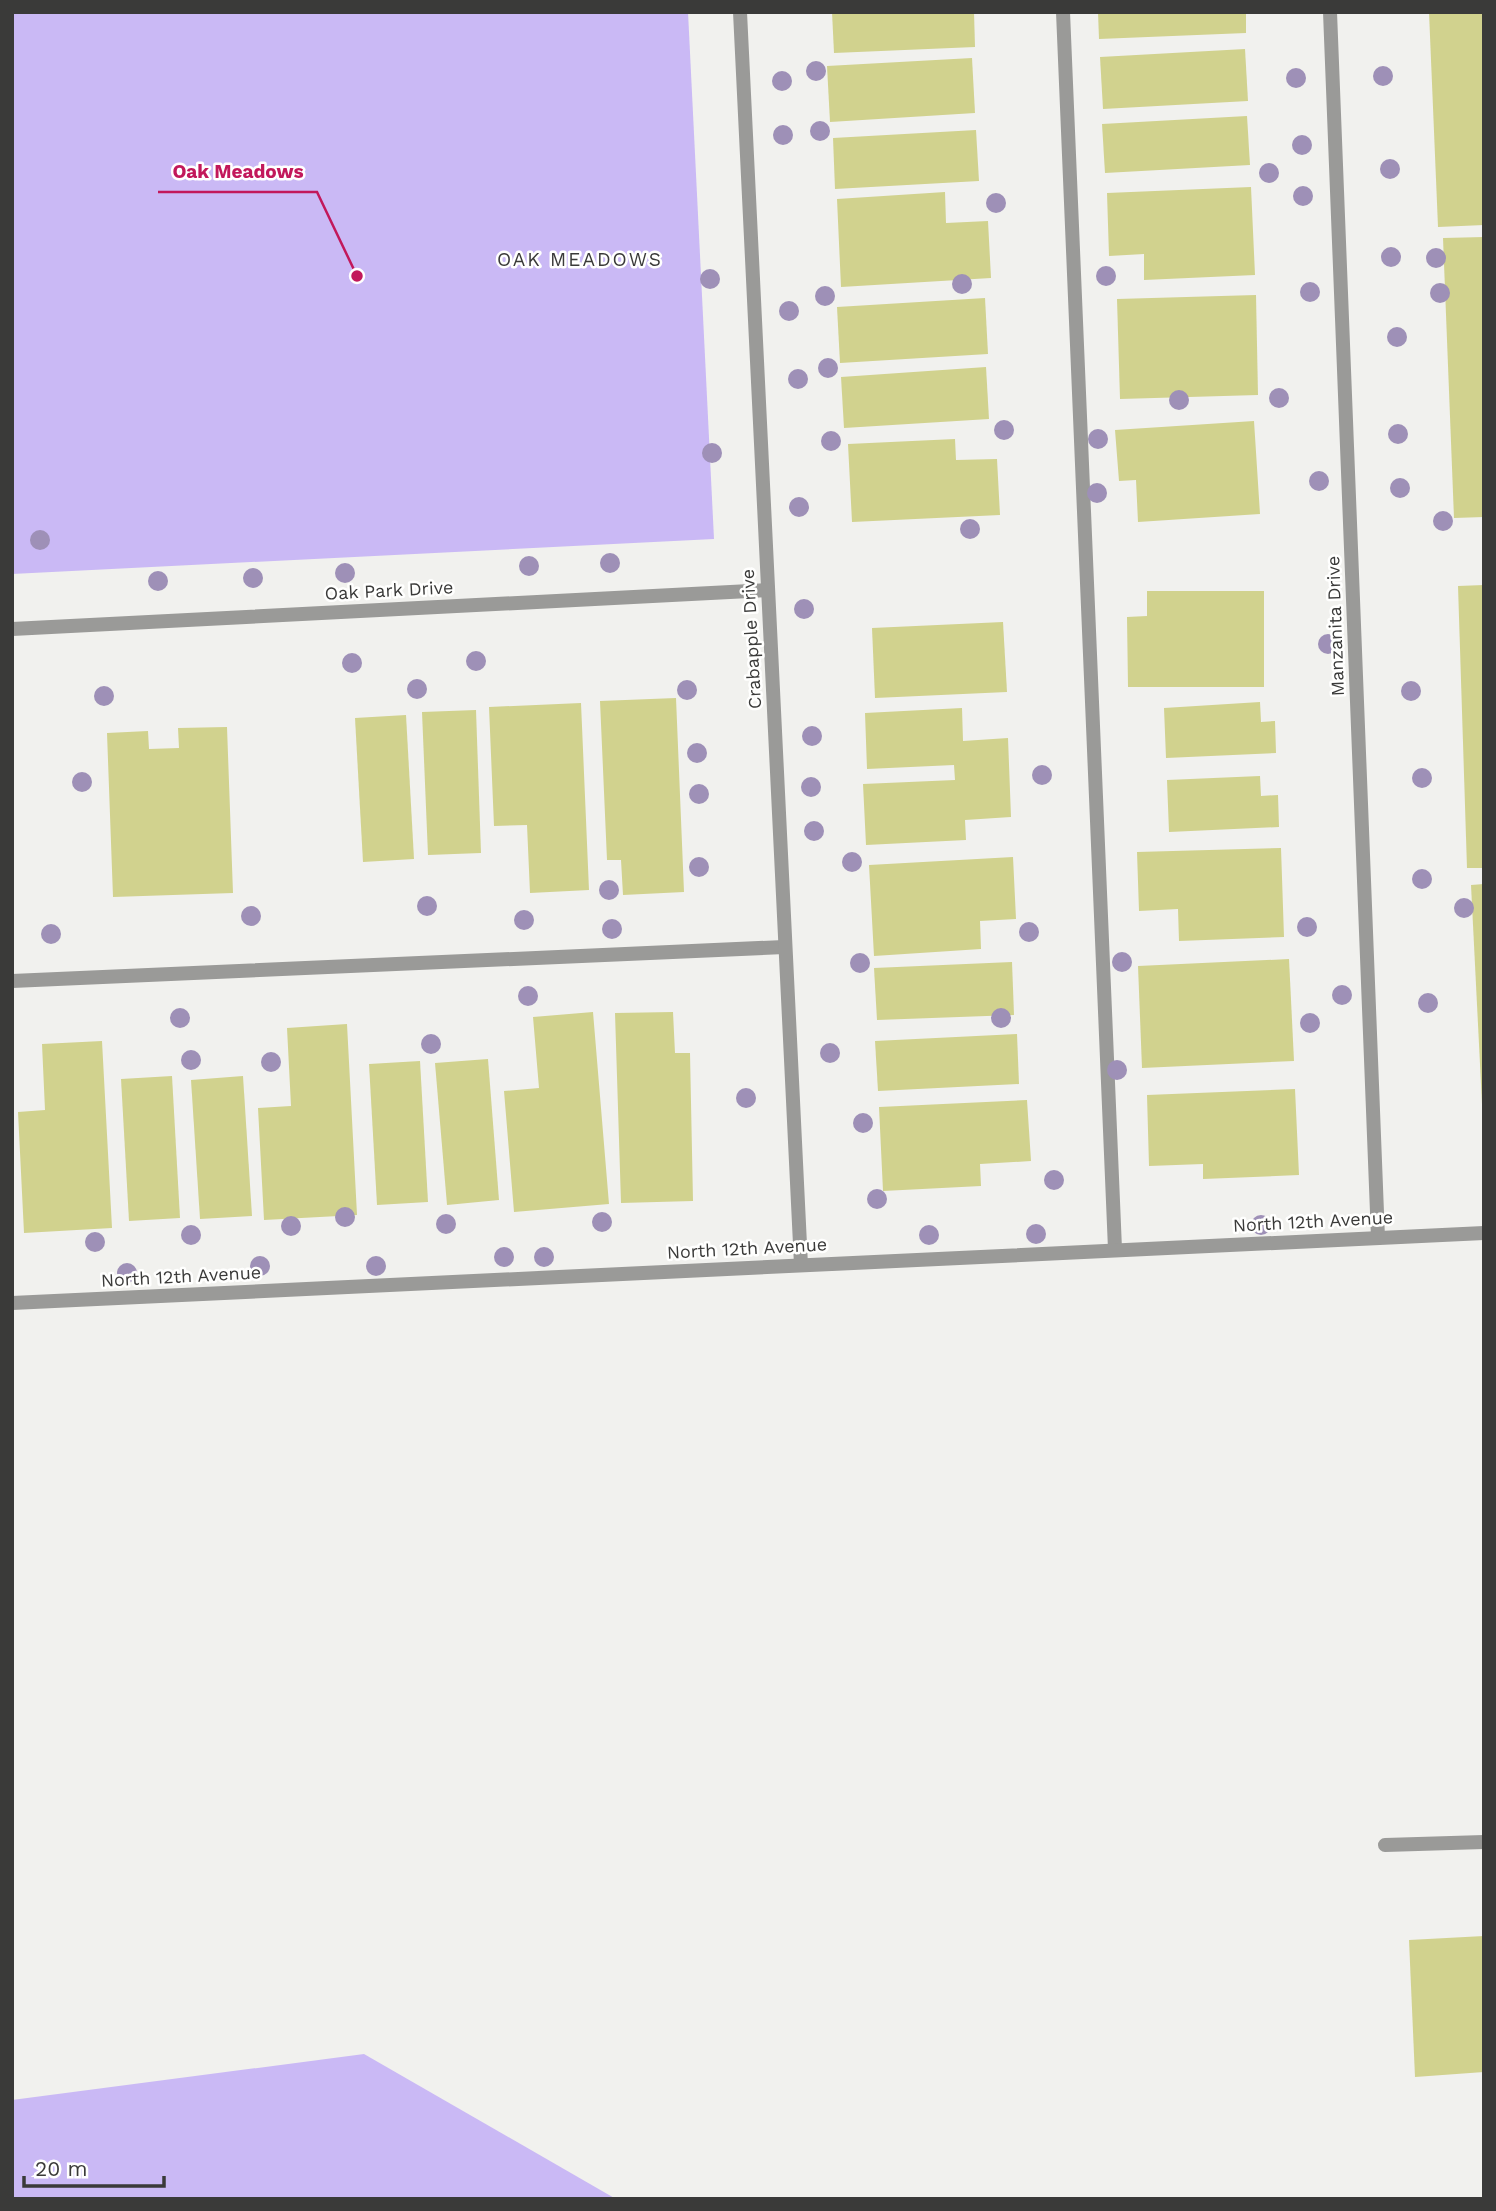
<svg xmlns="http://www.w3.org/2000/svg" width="1496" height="2211" viewBox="0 0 1496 2211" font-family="'Work Sans',sans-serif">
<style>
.green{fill:#cab9f5}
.building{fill:#d1d28e}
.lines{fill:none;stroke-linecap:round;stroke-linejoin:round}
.lane{stroke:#9a9a98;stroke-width:14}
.street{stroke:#9a9a98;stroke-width:14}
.tree{fill:#9e90b7}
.labels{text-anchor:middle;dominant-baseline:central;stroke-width:5;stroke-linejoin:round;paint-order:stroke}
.street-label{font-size:18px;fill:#3a3a39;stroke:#fffffe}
.neighbourhood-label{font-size:19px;letter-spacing:2px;fill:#3a3a39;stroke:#fffffe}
.leader{fill:none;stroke:#c2185b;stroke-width:2.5}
.callout-dot{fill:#c2185b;stroke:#fffffe;stroke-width:2.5}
.callout-label{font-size:19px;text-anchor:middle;font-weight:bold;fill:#c2185b;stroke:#fffffe;stroke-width:5;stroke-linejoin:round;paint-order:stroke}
</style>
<rect width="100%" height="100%" fill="#f1f1ee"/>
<g class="green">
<polygon points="12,12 688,12 714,539 12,574"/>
<polygon points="364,2054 616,2199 12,2199 12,2100"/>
</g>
<g class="building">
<polygon points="832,12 974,12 975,47 834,53"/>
<polygon points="1098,12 1246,12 1246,33 1099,39"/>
<polygon points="1429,12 1484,12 1484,225 1438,227"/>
<polygon points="1245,49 1248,101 1103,109 1100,57"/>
<polygon points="972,58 975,113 830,122 827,66"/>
<polygon points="1247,116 1250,165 1105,173 1102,124"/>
<polygon points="976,130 979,181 835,189 833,138"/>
<polygon points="1251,187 1255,275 1144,280 1144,254 1109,256 1107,193"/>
<polygon points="945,192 946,223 988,221 991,278 841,287 837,199"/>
<polygon points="1484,237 1484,517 1454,518 1443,238"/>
<polygon points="1256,295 1258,395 1120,399 1117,299"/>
<polygon points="985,298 988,354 840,363 837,307"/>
<polygon points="986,367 989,419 844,428 841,377"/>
<polygon points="1254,421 1260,514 1138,522 1136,480 1119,481 1115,430"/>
<polygon points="955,439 956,460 997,459 1000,515 852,522 848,444"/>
<polygon points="1484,585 1484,868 1467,868 1458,586"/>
<polygon points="1147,591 1264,591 1264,687 1128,687 1127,617 1147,616"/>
<polygon points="1003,622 1007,692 875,698 872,628"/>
<polygon points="676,698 684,892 623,895 621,860 607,860 600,701"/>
<polygon points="1260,702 1261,722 1275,721 1276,753 1166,758 1164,708"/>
<polygon points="581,703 589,890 530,893 527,825 494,826 489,707"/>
<polygon points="962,708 963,741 1008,738 1011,817 965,820 966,840 866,845 863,784 955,780 954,765 867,769 865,713"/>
<polygon points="476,710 481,853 428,855 422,712"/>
<polygon points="406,715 414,859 363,862 355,718"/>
<polygon points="227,727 233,893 113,897 107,733 148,731 149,749 179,748 178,728"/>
<polygon points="1260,776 1261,796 1278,795 1279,827 1169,832 1167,780"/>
<polygon points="1281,848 1284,937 1179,941 1178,909 1139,911 1137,852"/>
<polygon points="1013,857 1016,919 980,921 981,949 874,956 869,865"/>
<polygon points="1484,884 1484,1104 1482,1104 1471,885"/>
<polygon points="1289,959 1294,1061 1142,1068 1138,966"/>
<polygon points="1012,962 1014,1015 877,1020 874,968"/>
<polygon points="593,1012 609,1204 514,1212 504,1091 539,1088 533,1017"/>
<polygon points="673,1012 675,1053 690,1053 693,1201 621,1203 615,1013"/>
<polygon points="347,1024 357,1215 264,1220 258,1108 291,1106 287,1028"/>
<polygon points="1017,1034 1019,1084 878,1091 875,1041"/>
<polygon points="102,1041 112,1228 24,1233 18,1112 45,1110 42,1044"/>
<polygon points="488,1059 499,1200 447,1205 435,1063"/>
<polygon points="420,1061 428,1202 377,1205 369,1064"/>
<polygon points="172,1076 180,1218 129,1221 121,1079"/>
<polygon points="243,1076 252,1216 200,1219 191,1080"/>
<polygon points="1295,1089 1299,1175 1203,1179 1203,1164 1149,1166 1147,1095"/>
<polygon points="1027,1100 1031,1161 980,1164 981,1186 883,1191 879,1107"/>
<polygon points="1484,1936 1484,2072 1415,2077 1409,1940"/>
</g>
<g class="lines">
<g class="lane">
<polyline points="1063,12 1115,1249"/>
<polyline points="12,981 784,947"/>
</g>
<g class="street">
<polyline points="740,12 801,1265"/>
<polyline points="1330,12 1378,1238"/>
<polyline points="12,629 768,590"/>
<polyline points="12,1303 1484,1233"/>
<polyline points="1385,1845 1484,1842"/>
</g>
</g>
<g class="tree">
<circle cx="816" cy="71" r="10"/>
<circle cx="1383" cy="76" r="10"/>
<circle cx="1296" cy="78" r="10"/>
<circle cx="782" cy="81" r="10"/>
<circle cx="820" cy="131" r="10"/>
<circle cx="783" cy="135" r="10"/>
<circle cx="1302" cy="145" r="10"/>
<circle cx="1390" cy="169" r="10"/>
<circle cx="1269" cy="173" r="10"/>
<circle cx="1303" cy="196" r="10"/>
<circle cx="996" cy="203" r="10"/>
<circle cx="1391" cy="257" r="10"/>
<circle cx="1436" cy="258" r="10"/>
<circle cx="1106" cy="276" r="10"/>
<circle cx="710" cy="279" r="10"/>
<circle cx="962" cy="284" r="10"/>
<circle cx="1310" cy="292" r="10"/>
<circle cx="1440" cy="293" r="10"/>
<circle cx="825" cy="296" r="10"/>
<circle cx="789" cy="311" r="10"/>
<circle cx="1397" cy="337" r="10"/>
<circle cx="828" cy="368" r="10"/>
<circle cx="798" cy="379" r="10"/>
<circle cx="1279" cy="398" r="10"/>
<circle cx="1179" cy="400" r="10"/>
<circle cx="1004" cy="430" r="10"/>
<circle cx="1398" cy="434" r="10"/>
<circle cx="1098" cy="439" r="10"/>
<circle cx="831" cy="441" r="10"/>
<circle cx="712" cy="453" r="10"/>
<circle cx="1319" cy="481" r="10"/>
<circle cx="1400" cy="488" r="10"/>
<circle cx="1097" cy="493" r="10"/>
<circle cx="799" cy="507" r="10"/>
<circle cx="1443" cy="521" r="10"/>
<circle cx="970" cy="529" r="10"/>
<circle cx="40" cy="540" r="10"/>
<circle cx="610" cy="563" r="10"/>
<circle cx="529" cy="566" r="10"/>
<circle cx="345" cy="573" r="10"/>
<circle cx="253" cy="578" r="10"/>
<circle cx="158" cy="581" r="10"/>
<circle cx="804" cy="609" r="10"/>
<circle cx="1328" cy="644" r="10"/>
<circle cx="476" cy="661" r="10"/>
<circle cx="352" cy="663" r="10"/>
<circle cx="417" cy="689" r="10"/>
<circle cx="687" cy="690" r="10"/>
<circle cx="1411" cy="691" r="10"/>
<circle cx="104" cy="696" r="10"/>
<circle cx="812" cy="736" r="10"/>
<circle cx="697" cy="753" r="10"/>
<circle cx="1042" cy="775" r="10"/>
<circle cx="1422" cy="778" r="10"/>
<circle cx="82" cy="782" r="10"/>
<circle cx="811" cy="787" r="10"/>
<circle cx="699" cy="794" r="10"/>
<circle cx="814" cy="831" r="10"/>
<circle cx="852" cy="862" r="10"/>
<circle cx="699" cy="867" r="10"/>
<circle cx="1422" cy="879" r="10"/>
<circle cx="609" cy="890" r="10"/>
<circle cx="427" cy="906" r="10"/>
<circle cx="1464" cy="908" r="10"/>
<circle cx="251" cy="916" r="10"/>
<circle cx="524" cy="920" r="10"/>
<circle cx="1307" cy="927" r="10"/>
<circle cx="612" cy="929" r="10"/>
<circle cx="1029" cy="932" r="10"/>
<circle cx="51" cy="934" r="10"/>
<circle cx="1122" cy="962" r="10"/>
<circle cx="860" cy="963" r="10"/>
<circle cx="1342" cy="995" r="10"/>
<circle cx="528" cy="996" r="10"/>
<circle cx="1428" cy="1003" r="10"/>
<circle cx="180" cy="1018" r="10"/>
<circle cx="1001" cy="1018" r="10"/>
<circle cx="1310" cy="1023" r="10"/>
<circle cx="431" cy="1044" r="10"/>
<circle cx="830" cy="1053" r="10"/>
<circle cx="191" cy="1060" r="10"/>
<circle cx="271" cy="1062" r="10"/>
<circle cx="1117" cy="1070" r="10"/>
<circle cx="746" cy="1098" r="10"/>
<circle cx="863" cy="1123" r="10"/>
<circle cx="1054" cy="1180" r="10"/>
<circle cx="877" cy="1199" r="10"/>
<circle cx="345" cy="1217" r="10"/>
<circle cx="602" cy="1222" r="10"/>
<circle cx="446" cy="1224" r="10"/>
<circle cx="1261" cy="1225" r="10"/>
<circle cx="291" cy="1226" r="10"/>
<circle cx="1036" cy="1234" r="10"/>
<circle cx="191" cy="1235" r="10"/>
<circle cx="929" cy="1235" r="10"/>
<circle cx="95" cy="1242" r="10"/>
<circle cx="504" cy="1257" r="10"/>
<circle cx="544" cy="1257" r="10"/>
<circle cx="260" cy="1266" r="10"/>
<circle cx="376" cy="1266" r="10"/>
<circle cx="127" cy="1273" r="10"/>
</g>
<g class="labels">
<g class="street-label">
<text transform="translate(389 590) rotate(-3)">Oak Park Drive</text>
<text transform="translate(1335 626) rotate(-92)">Manzanita Drive</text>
<text transform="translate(751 639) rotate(-93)">Crabapple Drive</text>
<text transform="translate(1313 1221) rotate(-3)">North 12th Avenue</text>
<text transform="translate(747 1248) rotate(-3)">North 12th Avenue</text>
<text transform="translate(181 1276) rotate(-3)">North 12th Avenue</text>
</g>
<g class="neighbourhood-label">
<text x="580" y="259">OAK MEADOWS</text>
</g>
</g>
<path class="leader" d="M357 276L317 192H158"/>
<circle class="callout-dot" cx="357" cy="276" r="7"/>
<g class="callout-label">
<text x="238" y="178">Oak Meadows</text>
</g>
<rect width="1496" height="2211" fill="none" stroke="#3a3a39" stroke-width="28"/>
<path d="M24 2176v10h140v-10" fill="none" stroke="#3a3a39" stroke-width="3.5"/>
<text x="35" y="2176" font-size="21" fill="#3a3a39" stroke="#fffffe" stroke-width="5" paint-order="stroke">20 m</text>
</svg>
